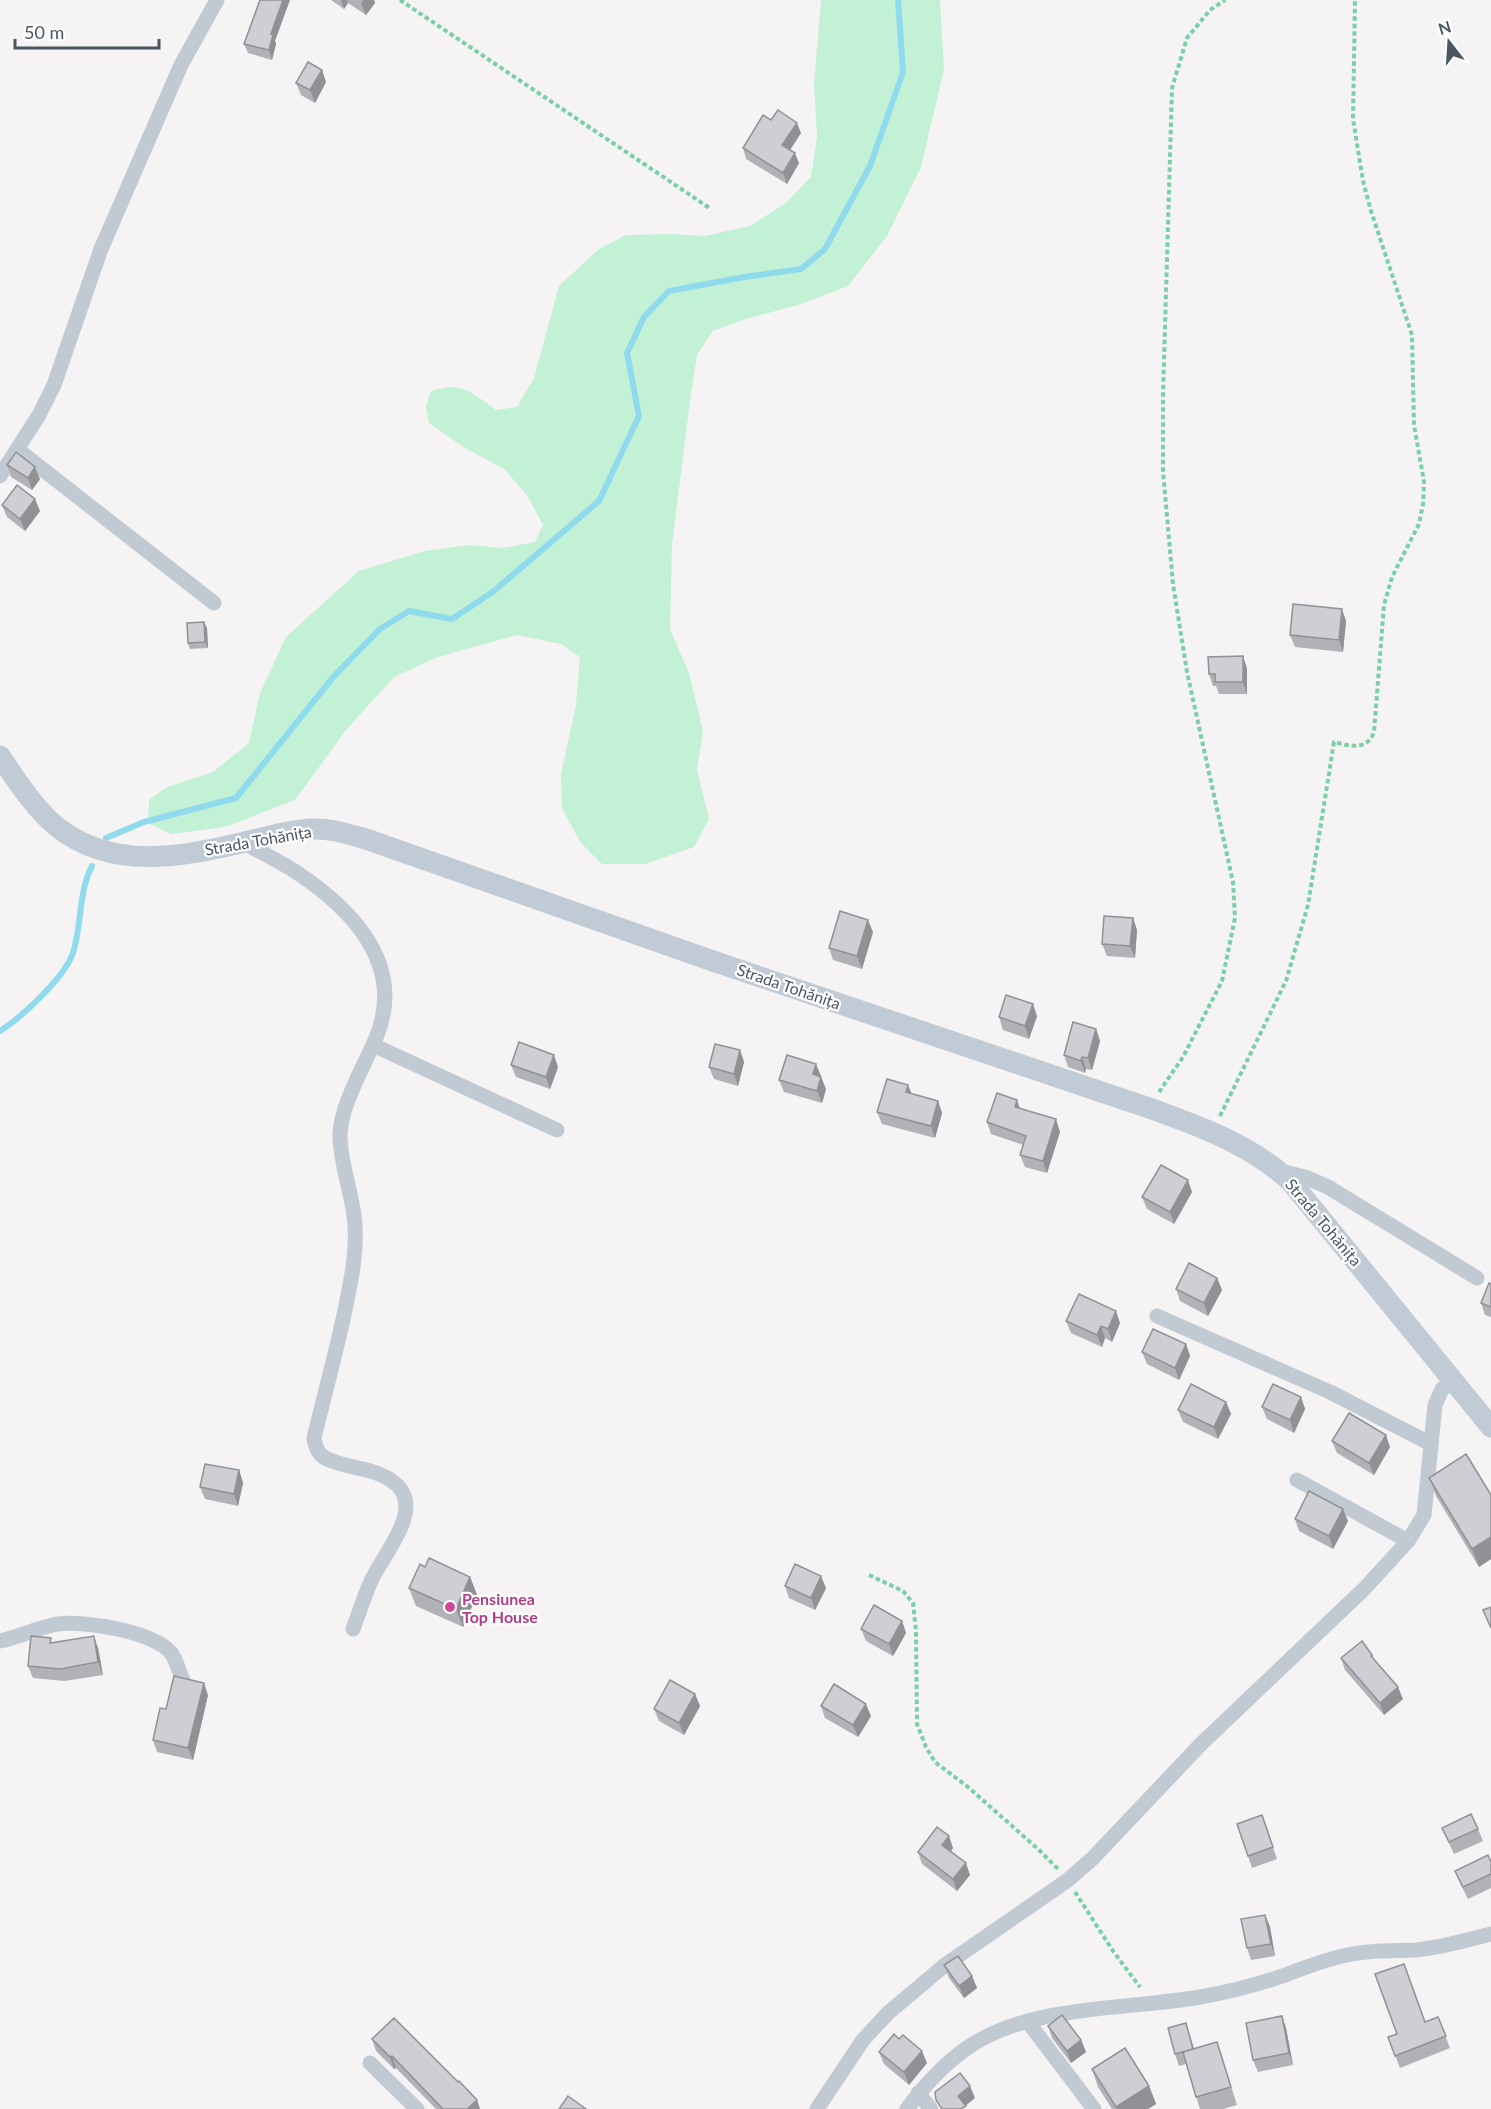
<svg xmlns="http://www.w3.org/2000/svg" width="1491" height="2109" viewBox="0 0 1491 2109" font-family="Lato,sans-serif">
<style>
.green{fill:#c3f1d5}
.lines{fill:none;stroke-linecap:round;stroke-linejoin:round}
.stream{stroke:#90daee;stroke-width:6}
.path{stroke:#7ad0a6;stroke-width:4;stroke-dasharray:4.5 3;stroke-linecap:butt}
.minor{stroke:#c1cad2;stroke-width:15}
.secondary{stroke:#c1cbd6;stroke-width:21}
.wall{fill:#b0b2b7}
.shaded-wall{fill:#909195}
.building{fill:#cdcfd5;stroke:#909195;stroke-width:1.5}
.hotel-dot{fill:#d1479c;stroke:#fff;stroke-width:2}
.labels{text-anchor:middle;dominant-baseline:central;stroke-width:4.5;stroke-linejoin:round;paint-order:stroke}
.street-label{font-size:16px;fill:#4a5661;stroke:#fff}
.hotel-label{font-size:16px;font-weight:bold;fill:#b23c85;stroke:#fff;text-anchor:start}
</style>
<rect width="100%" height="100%" fill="#f5f3f3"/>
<path class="green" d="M821 0H940L944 69 921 167 887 236 848 286 801 304 746 319 713 331 697 355 690 401 672 544 670 629 689 673 703 731 697 770 709 819 694 847 645 864H602L580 842 562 808 561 774 576 705 580 657 561 644 517 635 438 657 394 677 346 730 295 800 225 827 171 834 148 823 149 800 167 787 213 772 249 743 260 693 286 637 359 571 425 551 470 545 502 548 535 542 543 525 527 495 504 469 465 448 429 423 426 407 431 391C461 381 472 393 496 410L517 407 534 378 559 286 599 249 626 235 670 234 704 236 750 226 786 203 811 177 817 137 814 84Z"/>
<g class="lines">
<g class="stream">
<polyline points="106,838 144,822 236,798 334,676 380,629 409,611 452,619 494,591 599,501 639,416 627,353 644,317 669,291 744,277 801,269 825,249 870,166 903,72 898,0"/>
<path d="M0 1031C22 1017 64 978 73 953 82 925 78 893 92 866"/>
</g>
<g class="path">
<polyline points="400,0 711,209"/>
<polyline points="1159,1092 1183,1057 1222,981 1235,918 1233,882 1187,672 1173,584 1163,471 1163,396 1172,88 1187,38 1210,10 1225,0"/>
<path d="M1220 1116 1286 981 1308 905 1334 742C1350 746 1367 751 1374 732L1384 605 1392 577 1419 524 1423 504 1424 482 1414 425 1412 335 1371 211 1363 181 1353 119 1355 0"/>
<polyline points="869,1575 903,1591 913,1603 916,1631 917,1724 926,1747 935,1762 968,1787 1038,1849 1058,1869"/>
<polyline points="1075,1892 1113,1951 1140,1987"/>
</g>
<g class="minor">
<polyline points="18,450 214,603"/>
<polyline points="0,476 39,415 54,385 101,249 181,65 217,0"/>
<path d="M242 842C262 853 284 863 302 876 357 914 405 968 376 1038 365 1064 340 1107 340 1135 340 1165 353 1194 355 1225 357 1256 350 1285 344 1315 335 1356 324 1397 314 1438 315 1446 318 1454 325 1458 348 1470 378 1466 398 1486 423 1512 382 1556 371 1581 364 1597 359 1613 353 1629"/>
<polyline points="373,1045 557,1130"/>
<polyline points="1280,1171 1305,1177 1328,1187 1477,1278"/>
<polyline points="1157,1316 1330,1392 1431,1444"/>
<polyline points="1297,1480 1408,1541"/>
<path d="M0 1641C20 1637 38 1627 58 1624 84 1620 156 1632 172 1654 177 1662 179 1672 183 1680"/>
<polyline points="1028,2022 1094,2109"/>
<polyline points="370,2063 417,2109"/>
<polyline points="918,2093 931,2109"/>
<polyline points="817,2109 863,2040 888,2013 945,1965 1068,1880 1093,1858 1201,1744 1364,1589 1408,1541 1424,1515 1435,1405 1442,1389 1454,1381"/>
<path d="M907 2109C924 2086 944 2064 967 2048 1030 2004 1127 2010 1200 1997 1229 1992 1260 1984 1288 1974 1306 1967 1324 1960 1343 1956 1367 1950 1391 1951 1416 1950 1441 1948 1467 1940 1491 1934"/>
</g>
<path class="secondary" d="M0 756C17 781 34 808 57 827 113 871 181 857 245 842 267 837 289 830 312 829 330 828 348 834 366 839L710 960 1149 1108C1199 1126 1252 1145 1291 1182L1491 1427"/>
</g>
<g class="wall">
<polygon points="331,0 374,0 375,3 366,15 348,3 344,9"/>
<polygon points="275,41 276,44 272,60 248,53 244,44"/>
<polygon points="322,70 326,82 315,103 301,95 296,83"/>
<polygon points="771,120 801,133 790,150 799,163 787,184 746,159 743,148"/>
<polygon points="7,465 40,479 32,490 11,477"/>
<polygon points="2,505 40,511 25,531 7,517"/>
<polygon points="1346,621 1343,652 1295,647 1290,635"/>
<polygon points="204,622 207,628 208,648 190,649 188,643"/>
<polygon points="1247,668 1247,694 1219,694 1216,686 1213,686 1209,674"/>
<polygon points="1133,918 1137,930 1135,958 1107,956 1102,944"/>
<polygon points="873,932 862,969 833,960 829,948"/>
<polygon points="1037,1016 1029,1039 1003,1030 999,1017"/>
<polygon points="1096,1029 1100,1041 1092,1070 1086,1069 1085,1073 1068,1067 1064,1055"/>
<polygon points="740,1050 744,1062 738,1086 714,1079 709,1067"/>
<polygon points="511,1065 558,1067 550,1089 516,1077"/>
<polygon points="821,1077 826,1089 822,1103 784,1092 779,1080"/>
<polygon points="911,1094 938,1101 942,1113 935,1138 882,1124 877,1112"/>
<polygon points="1020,1108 1060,1132 1047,1173 1025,1167 1020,1155 1023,1145 991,1134 987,1122"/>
<polygon points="1192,1192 1174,1224 1147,1209 1142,1197"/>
<polygon points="1217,1278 1222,1290 1208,1316 1180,1301 1176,1289"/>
<polygon points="1491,1284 1491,1317 1485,1315 1481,1303"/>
<polygon points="1066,1321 1120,1323 1112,1342 1105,1338 1102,1347 1071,1333"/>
<polygon points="1186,1344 1190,1356 1179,1380 1147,1364 1142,1352"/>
<polygon points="1301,1397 1305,1409 1294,1433 1267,1419 1262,1407"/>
<polygon points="1226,1402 1231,1414 1218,1439 1183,1422 1178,1410"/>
<polygon points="1332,1441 1390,1447 1374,1475 1337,1453"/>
<polygon points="239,1470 243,1483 238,1506 205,1499 200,1487"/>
<polygon points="1429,1478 1491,1495 1491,1559 1479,1567 1436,1496"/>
<polygon points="1343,1509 1348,1521 1333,1549 1299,1531 1295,1519"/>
<polygon points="425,1567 470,1577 477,1595 463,1627 416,1606 409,1588"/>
<polygon points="785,1586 826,1588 815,1610 789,1598"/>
<polygon points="902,1621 906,1633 893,1656 866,1641 861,1629"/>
<polygon points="52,1643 98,1648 103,1675 64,1681 33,1678 28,1666"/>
<polygon points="1372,1655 1374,1659 1403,1699 1384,1715 1345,1670 1341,1658"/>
<polygon points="695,1694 700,1706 684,1735 659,1721 654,1709"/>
<polygon points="208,1695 193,1760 157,1752 153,1740"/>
<polygon points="821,1706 871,1716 858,1737 825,1718"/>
<polygon points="1262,1815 1277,1859 1252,1868 1237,1824"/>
<polygon points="1442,1828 1478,1829 1483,1841 1454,1854"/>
<polygon points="953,1848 951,1851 970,1875 957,1891 922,1864 918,1852"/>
<polygon points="1491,1862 1491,1888 1468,1899 1460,1883 1455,1871"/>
<polygon points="1265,1915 1270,1927 1275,1956 1251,1960 1247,1948"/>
<polygon points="944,1965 972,1976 977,1988 964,1998 949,1978"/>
<polygon points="1282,2016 1286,2028 1293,2065 1258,2072 1253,2060"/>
<polygon points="1438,2017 1450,2048 1400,2068 1388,2037"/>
<polygon points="1048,2026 1081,2040 1086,2052 1071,2063 1052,2038"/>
<polygon points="1190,2035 1194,2048 1217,2042 1237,2105 1223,2109 1200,2109 1186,2064 1179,2066 1175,2054"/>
<polygon points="372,2039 458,2082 477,2100 480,2109 436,2109 396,2068 394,2069 376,2051"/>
<polygon points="879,2052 927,2063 909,2085 884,2064"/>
<polygon points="1092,2069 1149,2086 1156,2104 1148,2109 1112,2109 1098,2087"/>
</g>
<g class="shaded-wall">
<polygon points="283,0 290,0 275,41 276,44 272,60 269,50 271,34"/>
<polygon points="341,0 347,0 348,3 344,9"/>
<polygon points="364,0 374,0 375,3 366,15 361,3"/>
<polygon points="322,70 326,82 315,103 310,90"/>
<polygon points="797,123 801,133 786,156 782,145"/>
<polygon points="795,153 799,163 787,184 783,173"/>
<polygon points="35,467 40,479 32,490 28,478"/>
<polygon points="35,499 40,511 25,531 20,519"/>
<polygon points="1342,609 1346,621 1343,652 1339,640"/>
<polygon points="204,622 207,628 208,648 205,642"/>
<polygon points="1243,656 1247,668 1247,694 1243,682"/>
<polygon points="1133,918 1137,930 1135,958 1130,946"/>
<polygon points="868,920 873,932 862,969 857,956"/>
<polygon points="1033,1004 1037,1016 1029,1039 1025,1026"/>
<polygon points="1096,1029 1100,1041 1092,1070 1088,1058"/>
<polygon points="740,1050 744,1062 738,1086 734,1074"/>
<polygon points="554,1055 558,1067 550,1089 546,1077"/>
<polygon points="1082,1057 1086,1069 1085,1073 1081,1061"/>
<polygon points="816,1064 821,1076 818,1087 813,1074"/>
<polygon points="821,1077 826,1089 822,1103 817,1091"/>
<polygon points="908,1085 913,1097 906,1092"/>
<polygon points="1017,1100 1021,1112 1015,1107"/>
<polygon points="938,1101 942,1113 935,1138 931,1126"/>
<polygon points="1056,1119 1060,1132 1047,1173 1043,1161"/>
<polygon points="1188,1180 1192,1192 1174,1224 1170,1212"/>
<polygon points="1217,1278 1222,1290 1208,1316 1204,1303"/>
<polygon points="1116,1311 1120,1323 1112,1342 1108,1329"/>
<polygon points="1101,1326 1105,1338 1102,1347 1097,1335"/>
<polygon points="1186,1344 1190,1356 1179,1380 1175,1368"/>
<polygon points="1301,1397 1305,1409 1294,1433 1290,1420"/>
<polygon points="1226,1402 1231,1414 1218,1439 1214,1427"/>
<polygon points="1386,1435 1390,1447 1374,1475 1369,1463"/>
<polygon points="239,1470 243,1483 238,1506 234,1494"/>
<polygon points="1343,1509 1348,1521 1333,1549 1329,1536"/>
<polygon points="1491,1537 1491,1559 1479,1567 1472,1549"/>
<polygon points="821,1576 826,1588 815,1610 811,1598"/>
<polygon points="470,1577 477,1595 463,1627 456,1609"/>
<polygon points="902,1621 906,1633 893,1656 889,1644"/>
<polygon points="94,1636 98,1648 103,1675 98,1662"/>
<polygon points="204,1683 208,1695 193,1760 188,1748"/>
<polygon points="1398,1687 1403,1699 1384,1715 1380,1703"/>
<polygon points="695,1694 700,1706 684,1735 679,1723"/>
<polygon points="866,1704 871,1716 858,1737 853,1725"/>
<polygon points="949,1836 953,1848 947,1857 942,1845"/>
<polygon points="966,1863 970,1875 957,1891 953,1879"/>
<polygon points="1265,1915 1270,1927 1275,1956 1271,1944"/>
<polygon points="972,1976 977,1988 964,1998 959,1986"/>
<polygon points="1282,2016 1286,2028 1293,2065 1289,2053"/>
<polygon points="1081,2040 1086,2052 1071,2063 1067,2051"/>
<polygon points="922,2051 927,2063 909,2085 904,2072"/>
<polygon points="392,2056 396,2068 394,2069 390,2057"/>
<polygon points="970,2086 975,2098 963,2108 958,2096"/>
<polygon points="1149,2086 1156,2104 1148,2109 1117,2109 1116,2107"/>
<polygon points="477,2100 480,2109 467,2109"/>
</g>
<g class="building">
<polygon points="260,0 283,0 271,34 273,35 269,50 244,44"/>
<polygon points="308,62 322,70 310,90 296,83"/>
<polygon points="778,110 797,123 782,145 795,153 783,173 743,148 763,115 771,120"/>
<polygon points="16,452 35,467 28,478 7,465"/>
<polygon points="17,485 35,499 20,519 2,505"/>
<polygon points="1293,604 1342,609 1339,640 1290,635"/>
<polygon points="204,622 205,642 188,643 187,623"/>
<polygon points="1243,656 1243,682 1215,682 1215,674 1209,674 1208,657"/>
<polygon points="840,911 868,920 857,956 829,948"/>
<polygon points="1104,916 1133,918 1130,946 1102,944"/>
<polygon points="1006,995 1033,1004 1025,1026 999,1017"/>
<polygon points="1073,1022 1096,1029 1088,1058 1082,1057 1081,1061 1064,1055"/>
<polygon points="519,1042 554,1055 546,1077 511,1065"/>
<polygon points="715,1044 740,1050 734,1074 709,1067"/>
<polygon points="787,1055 816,1064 813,1074 821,1077 817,1091 779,1080"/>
<polygon points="887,1079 908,1085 906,1092 938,1101 931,1126 877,1112"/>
<polygon points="997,1093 1017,1100 1015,1107 1056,1119 1043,1161 1020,1155 1026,1136 987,1122"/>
<polygon points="1161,1165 1188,1180 1170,1212 1142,1197"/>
<polygon points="1189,1263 1217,1278 1204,1303 1176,1289"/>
<polygon points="1489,1283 1491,1284 1491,1307 1481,1303"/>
<polygon points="1079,1294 1116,1311 1108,1329 1101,1326 1097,1335 1066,1321"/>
<polygon points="1153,1329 1186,1344 1175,1368 1142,1352"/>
<polygon points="1191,1384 1226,1402 1214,1427 1178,1410"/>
<polygon points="1273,1384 1301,1397 1290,1420 1262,1407"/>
<polygon points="1349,1413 1386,1435 1369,1463 1332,1441"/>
<polygon points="1466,1454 1491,1495 1491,1537 1472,1549 1429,1478"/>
<polygon points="205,1464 239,1470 234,1494 200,1487"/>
<polygon points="1309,1491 1343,1509 1329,1536 1295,1519"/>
<polygon points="429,1558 470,1577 456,1609 409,1588 420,1564 425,1567"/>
<polygon points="795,1564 821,1576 811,1598 785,1586"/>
<polygon points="874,1605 902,1621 889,1644 861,1629"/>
<polygon points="1491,1607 1491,1628 1483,1610"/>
<polygon points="31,1636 51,1638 50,1643 94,1636 98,1662 60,1669 28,1666"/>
<polygon points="1362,1641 1372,1655 1371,1656 1398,1687 1380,1703 1341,1658"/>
<polygon points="174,1676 204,1683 188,1748 153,1740 160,1708 166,1709"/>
<polygon points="670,1680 695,1694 679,1723 654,1709"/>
<polygon points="834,1684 866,1704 853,1725 821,1706"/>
<polygon points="1471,1814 1478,1829 1449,1842 1442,1828"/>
<polygon points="1262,1815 1273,1847 1248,1856 1237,1824"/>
<polygon points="937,1827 949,1836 942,1845 966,1863 953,1879 918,1852"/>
<polygon points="1488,1855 1491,1862 1491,1874 1463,1887 1455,1871"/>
<polygon points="1265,1915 1271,1944 1247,1948 1241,1919"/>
<polygon points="958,1956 972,1976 959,1986 944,1965"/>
<polygon points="1404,1964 1425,2022 1438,2017 1446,2036 1395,2056 1388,2037 1397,2034 1375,1974"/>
<polygon points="1062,2015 1081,2040 1067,2051 1048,2026"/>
<polygon points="1282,2016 1289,2053 1253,2060 1246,2023"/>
<polygon points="394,2018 458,2082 459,2081 477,2100 467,2109 443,2109 392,2056 390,2057 372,2039"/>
<polygon points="1186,2023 1193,2049 1175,2054 1168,2028"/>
<polygon points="894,2034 899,2039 903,2035 922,2051 904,2072 879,2052"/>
<polygon points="1217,2042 1231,2087 1196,2097 1183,2052"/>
<polygon points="1125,2048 1149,2086 1116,2107 1092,2069"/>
<polygon points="960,2073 970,2086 958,2096 966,2106 961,2109 942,2109 936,2100 935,2092"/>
<polygon points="568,2096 586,2109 559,2109"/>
</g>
<circle class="hotel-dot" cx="450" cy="1607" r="6"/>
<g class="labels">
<g class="street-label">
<text transform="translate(258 840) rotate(-10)">Strada Tohănița</text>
<text transform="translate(789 986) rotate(19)">Strada Tohănița</text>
<text transform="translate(1324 1222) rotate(50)">Strada Tohănița</text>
</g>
<g class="hotel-label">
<text x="462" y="1598">Pensiunea<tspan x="462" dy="18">Top House</tspan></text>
</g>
</g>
<g transform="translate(1449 42) rotate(343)" stroke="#ffffff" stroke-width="4.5" paint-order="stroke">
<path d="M0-4.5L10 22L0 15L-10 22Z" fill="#4a5661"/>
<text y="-9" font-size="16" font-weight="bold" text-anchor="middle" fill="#4a5661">N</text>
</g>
<path d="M15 39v9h144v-9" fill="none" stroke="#4a5661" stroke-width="3"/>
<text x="24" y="39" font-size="18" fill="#4a5661" stroke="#ffffff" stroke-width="4.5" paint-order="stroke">50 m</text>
</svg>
